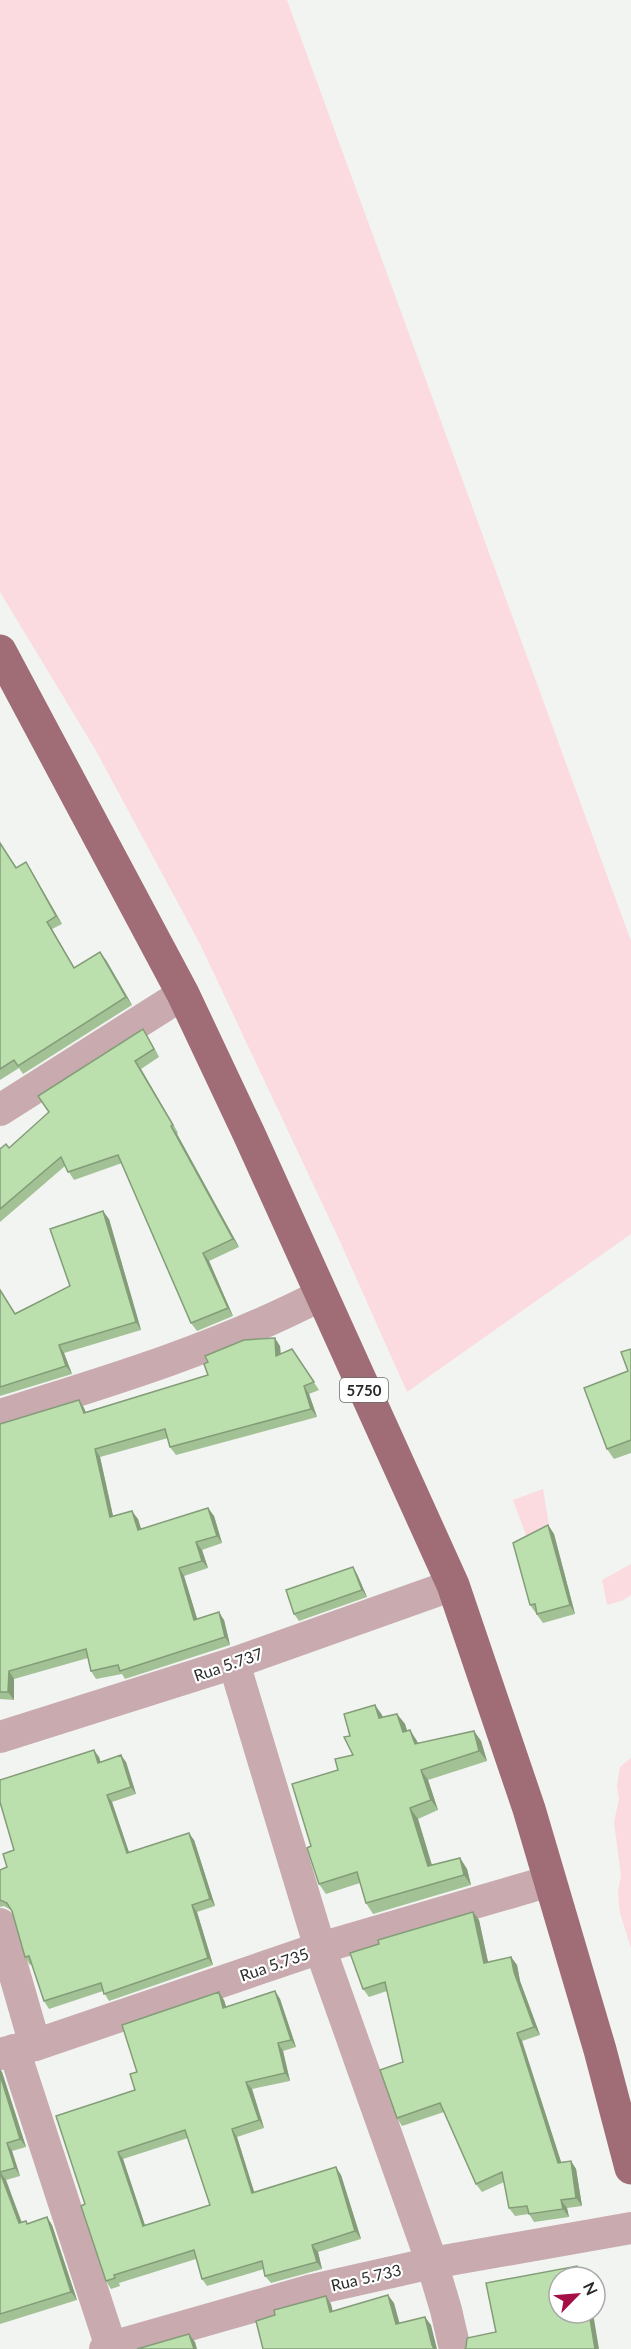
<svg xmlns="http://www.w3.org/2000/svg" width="631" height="2349" viewBox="0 0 631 2349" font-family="Lato,sans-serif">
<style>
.green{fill:#fbdbdf}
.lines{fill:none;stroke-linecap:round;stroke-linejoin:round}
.street{stroke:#c8aaaf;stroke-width:32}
.primary{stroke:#a06d76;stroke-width:33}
.wall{fill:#a2c195;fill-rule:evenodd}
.shaded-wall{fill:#849d79}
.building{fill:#bce0ad;stroke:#849d79;stroke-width:1.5;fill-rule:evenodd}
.labels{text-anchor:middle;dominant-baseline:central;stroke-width:4.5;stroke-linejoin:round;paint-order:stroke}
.shield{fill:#fff;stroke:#696a69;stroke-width:1.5}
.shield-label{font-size:15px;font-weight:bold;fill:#292a29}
.street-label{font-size:16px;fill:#292a29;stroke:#fff}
</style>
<rect width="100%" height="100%" fill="#f2f4f1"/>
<g class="green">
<polygon points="0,0 287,0 631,941 631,1234 407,1392 338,1237 200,944 95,749 0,592"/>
<polygon points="543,1489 553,1549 534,1557 513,1500"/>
<polygon points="631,1564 631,1595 621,1601 607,1605 602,1580"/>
<polygon points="631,1758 631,1948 620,1913 618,1892 621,1876 614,1822 619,1799 617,1786 620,1767"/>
</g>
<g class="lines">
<g class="street">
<polyline points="0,1110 183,994"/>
<path d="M0 1415C110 1381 219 1348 321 1295"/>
<polyline points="234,1663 320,1948 432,2263 446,2310 455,2349"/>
<polyline points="0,1737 234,1663 453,1585"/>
<polyline points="0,1924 35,2045"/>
<polyline points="14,2050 111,2347"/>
<polyline points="0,2054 35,2045 320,1948 550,1881"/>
<polyline points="105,2349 312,2290 432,2263 631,2228"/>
</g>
<polyline class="primary" points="0,651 183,994 249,1134 453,1585 529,1809 600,2050 631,2168"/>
</g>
<g class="wall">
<polygon points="0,843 17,868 26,862 31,870 62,924 52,929 74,968 106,960 132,1005 23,1074 19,1068 0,1080"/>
<polygon points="143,1029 159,1057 141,1069 178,1133 177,1134 239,1247 209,1261 233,1316 197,1331 191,1323 122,1163 74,1180 65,1166 0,1222 0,1149 9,1148"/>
<polygon points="109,1219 141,1330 64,1353 72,1374 0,1396 0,1289 15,1313 70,1286"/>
<polygon points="280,1346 281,1354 292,1349 319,1390 309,1394 317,1417 176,1455 170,1447 168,1438 100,1457 113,1516 138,1519 141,1529 208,1508 214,1516 222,1543 202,1550 208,1568 184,1576 197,1619 224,1620 230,1645 125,1679 122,1674 96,1679 91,1671 88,1658 14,1679 14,1700 0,1699 0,1424 79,1400 84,1408 86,1412 208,1375"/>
<polygon points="631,1349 631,1453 614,1459 607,1449 628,1371"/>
<polygon points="548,1525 554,1534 575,1614 543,1623 530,1605"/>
<polygon points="353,1567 357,1574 367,1597 299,1621 294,1614"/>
<polygon points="375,1705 383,1717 397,1714 405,1724 407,1731 410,1730 418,1743 474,1731 481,1741 487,1761 428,1780 438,1810 418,1819 432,1865 460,1858 467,1869 471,1885 373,1914 366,1903 360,1883 326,1894 319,1884 311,1846 338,1770 353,1755 350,1736"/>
<polygon points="99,1757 100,1762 126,1762 136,1794 112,1802 129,1853 194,1840 215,1906 197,1912 213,1965 109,2001 103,1991 49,2009 44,2001 32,1964 30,1965 25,1957 11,1910 4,1906 0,1907 0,1870 7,1867 14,1850"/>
<polygon points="473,1912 479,1920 488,1962 511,1957 517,1965 520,1981 540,2035 522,2041 561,2162 571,2161 576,2169 582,2206 567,2208 569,2217 534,2222 529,2214 515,2216 509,2208 504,2182 482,2192 476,2184 444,2112 402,2126 397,2118 403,2062 387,1991 369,1997 363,1989"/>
<path d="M275 1991 280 1999 296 2047 283 2051 290 2081 252 2089 264 2128 237 2137 254 2192 341 2175 361 2239 318 2252 322 2269 271 2283 265 2276 264 2269 207 2286 202 2279 196 2259 119 2283 120 2286 111 2289 106 2281 85 2204 135 2090 137 2072 224 2000 226 2007ZM188 2138 210 2205 145 2226 123 2159Z"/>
<polygon points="0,2069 2,2072 26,2147 12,2151 20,2176 6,2180 21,2222 26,2221 28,2224 47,2217 52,2225 77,2300 0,2324"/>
</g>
<g class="shaded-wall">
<polygon points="26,862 31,870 62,924 56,916"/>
<polygon points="47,922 52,929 79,976 74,968"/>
<polygon points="100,952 106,960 132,1005 126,997"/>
<polygon points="143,1029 148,1037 159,1057 154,1049"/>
<polygon points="135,1061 141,1069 178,1133 173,1125"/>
<polygon points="171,1126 177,1134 239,1247 233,1239"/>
<polygon points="103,1211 109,1219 141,1330 136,1322"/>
<polygon points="203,1253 209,1261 233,1316 228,1308"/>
<polygon points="275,1338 280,1346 281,1364 276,1356"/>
<polygon points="59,1345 64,1353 72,1374 66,1366"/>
<polygon points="304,1386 309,1394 317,1417 311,1409"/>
<polygon points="79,1400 84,1408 89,1421 84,1413"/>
<polygon points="95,1449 100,1457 115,1525 110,1517"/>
<polygon points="208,1508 214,1516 222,1543 217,1536"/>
<polygon points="132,1511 138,1519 144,1538 138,1530"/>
<polygon points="548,1525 554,1534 575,1614 570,1605"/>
<polygon points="196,1542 202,1550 208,1568 202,1561"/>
<polygon points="353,1567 357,1574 367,1597 362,1590"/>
<polygon points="179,1568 184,1576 200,1628 194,1620"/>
<polygon points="219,1612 224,1620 230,1645 225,1637"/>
<polygon points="9,1671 14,1679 14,1700 8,1692"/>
<polygon points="375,1705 382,1715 386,1728 379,1718"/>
<polygon points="397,1714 405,1724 411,1743 403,1732"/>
<polygon points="410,1730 417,1741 422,1754 415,1744"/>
<polygon points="474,1731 481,1741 487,1761 479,1751"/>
<polygon points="94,1750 99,1757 103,1770 98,1763"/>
<polygon points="121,1755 126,1762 136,1794 131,1787"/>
<polygon points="421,1770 428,1780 438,1810 431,1800"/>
<polygon points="107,1795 112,1802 132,1861 127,1853"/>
<polygon points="410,1808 418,1819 435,1876 428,1866"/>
<polygon points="189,1833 194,1840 215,1906 210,1899"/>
<polygon points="460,1858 467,1869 471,1885 464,1875"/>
<polygon points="192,1905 197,1912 213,1965 208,1958"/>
<polygon points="473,1912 479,1920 490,1971 484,1963"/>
<polygon points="511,1957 517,1965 520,1981 540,2035 534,2027 514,1972"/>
<polygon points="275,1991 280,1999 296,2047 291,2040"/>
<polygon points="219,1992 224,2000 229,2016 223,2008"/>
<polygon points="517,2033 522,2041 564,2171 558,2163"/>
<polygon points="278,2043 283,2051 290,2081 285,2073"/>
<polygon points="0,2069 2,2072 26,2147 20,2139 0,2075"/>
<polygon points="246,2082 252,2089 264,2128 259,2120"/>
<polygon points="232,2129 237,2137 257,2201 252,2193"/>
<polygon points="7,2143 12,2151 20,2176 15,2168"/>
<polygon points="118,2152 123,2159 148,2234 143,2226"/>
<polygon points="571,2161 576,2169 582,2206 576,2198"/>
<polygon points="336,2167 341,2175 361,2239 355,2231"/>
<polygon points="0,2172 6,2180 25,2231 19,2223"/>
<polygon points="561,2200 567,2208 569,2217 563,2209"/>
<polygon points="47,2217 52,2225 77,2300 71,2292"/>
<polygon points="312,2245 318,2252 322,2269 317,2262"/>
<polygon points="577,2266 582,2274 583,2277 580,2277"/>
<polygon points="388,2295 394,2303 402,2332 396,2324"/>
<polygon points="326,2296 331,2304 335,2320 330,2312"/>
<polygon points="589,2313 593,2313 599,2349 595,2349"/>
<polygon points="425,2317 431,2325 437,2349 434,2349 432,2345"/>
<polygon points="189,2334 195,2342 197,2349 194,2349"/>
</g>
<g class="building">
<polygon points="0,843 16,868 26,862 56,916 47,922 74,968 100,952 126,997 18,1066 14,1060 0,1069"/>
<polygon points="143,1029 154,1049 135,1061 173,1125 171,1126 233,1239 203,1253 228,1308 191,1323 118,1155 68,1172 61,1157 0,1209 0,1149 6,1144 9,1148 49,1112 38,1096"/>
<polygon points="103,1211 136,1322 59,1345 66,1366 0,1387 0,1290 15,1314 70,1286 50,1229"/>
<polygon points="275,1338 276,1356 292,1349 314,1382 304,1386 311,1409 170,1447 165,1429 95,1449 110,1517 132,1511 138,1530 208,1508 217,1536 196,1542 202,1561 179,1568 194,1620 219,1612 225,1637 120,1671 118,1665 91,1671 86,1649 9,1671 8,1692 0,1692 0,1424 79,1400 84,1413 208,1375 204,1364 208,1362 205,1356 244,1340"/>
<polygon points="631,1349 631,1440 607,1449 584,1388 628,1371 621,1352"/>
<polygon points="548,1525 570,1605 537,1614 535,1604 530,1605 513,1543"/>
<polygon points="353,1567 362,1590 294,1614 286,1590"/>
<polygon points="375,1705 379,1718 397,1714 403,1732 410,1730 415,1744 474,1731 479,1751 421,1770 431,1800 410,1808 428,1866 460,1858 464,1875 366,1903 357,1872 319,1884 307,1848 311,1846 292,1784 338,1770 335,1759 353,1755 344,1737 350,1736 344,1714"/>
<polygon points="94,1750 98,1763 121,1755 131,1787 107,1795 127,1853 189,1833 210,1899 192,1905 208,1958 104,1994 101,1983 44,2001 29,1956 25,1957 12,1911 7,1903 0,1900 0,1870 7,1867 3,1854 14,1850 0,1802 0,1780"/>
<polygon points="473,1912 484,1963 511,1957 514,1972 534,2027 517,2033 558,2163 571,2161 576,2198 561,2200 563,2209 529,2214 527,2206 509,2208 502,2172 476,2184 440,2103 397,2118 380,2070 403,2062 385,1982 363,1989 350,1953 379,1944 378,1940"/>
<path d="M275 1991 291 2040 278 2043 285 2073 246 2082 259 2120 232 2129 252 2193 336 2167 355 2231 312 2245 317 2262 265 2276 262 2261 202 2279 194 2250 114 2275 115 2278 106 2281 81 2206 85 2204 56 2116 135 2090 130 2074 137 2072 122 2025 219 1992 223 2008ZM185 2130 210 2205 143 2226 118 2152Z"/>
<polygon points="0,2075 20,2139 7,2143 15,2168 0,2172 19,2223 26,2221 27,2224 47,2217 71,2292 0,2314"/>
<polygon points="577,2266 580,2277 559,2277 559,2313 589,2313 595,2349 465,2349 466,2347 467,2338 496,2332 486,2283"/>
<polygon points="388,2295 396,2324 425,2317 432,2345 434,2349 263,2349 256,2321 275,2315 274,2310 326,2296 330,2312"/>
<polygon points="189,2334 194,2349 137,2349"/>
</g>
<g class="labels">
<rect class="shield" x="340" y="1378" width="48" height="24" rx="4.5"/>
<g class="shield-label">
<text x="364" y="1390">5750</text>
</g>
<g class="street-label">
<text transform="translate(228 1664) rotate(-19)">Rua 5.737</text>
<text transform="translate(274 1964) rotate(-19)">Rua 5.735</text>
<text transform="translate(366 2277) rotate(-13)">Rua 5.733</text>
</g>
</g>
<g transform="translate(577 2295) rotate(65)"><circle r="28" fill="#ffffff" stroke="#a9aaa9" stroke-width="1.5"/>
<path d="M0-4.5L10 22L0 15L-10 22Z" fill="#a50e47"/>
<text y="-9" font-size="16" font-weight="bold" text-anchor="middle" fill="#292a29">N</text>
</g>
</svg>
